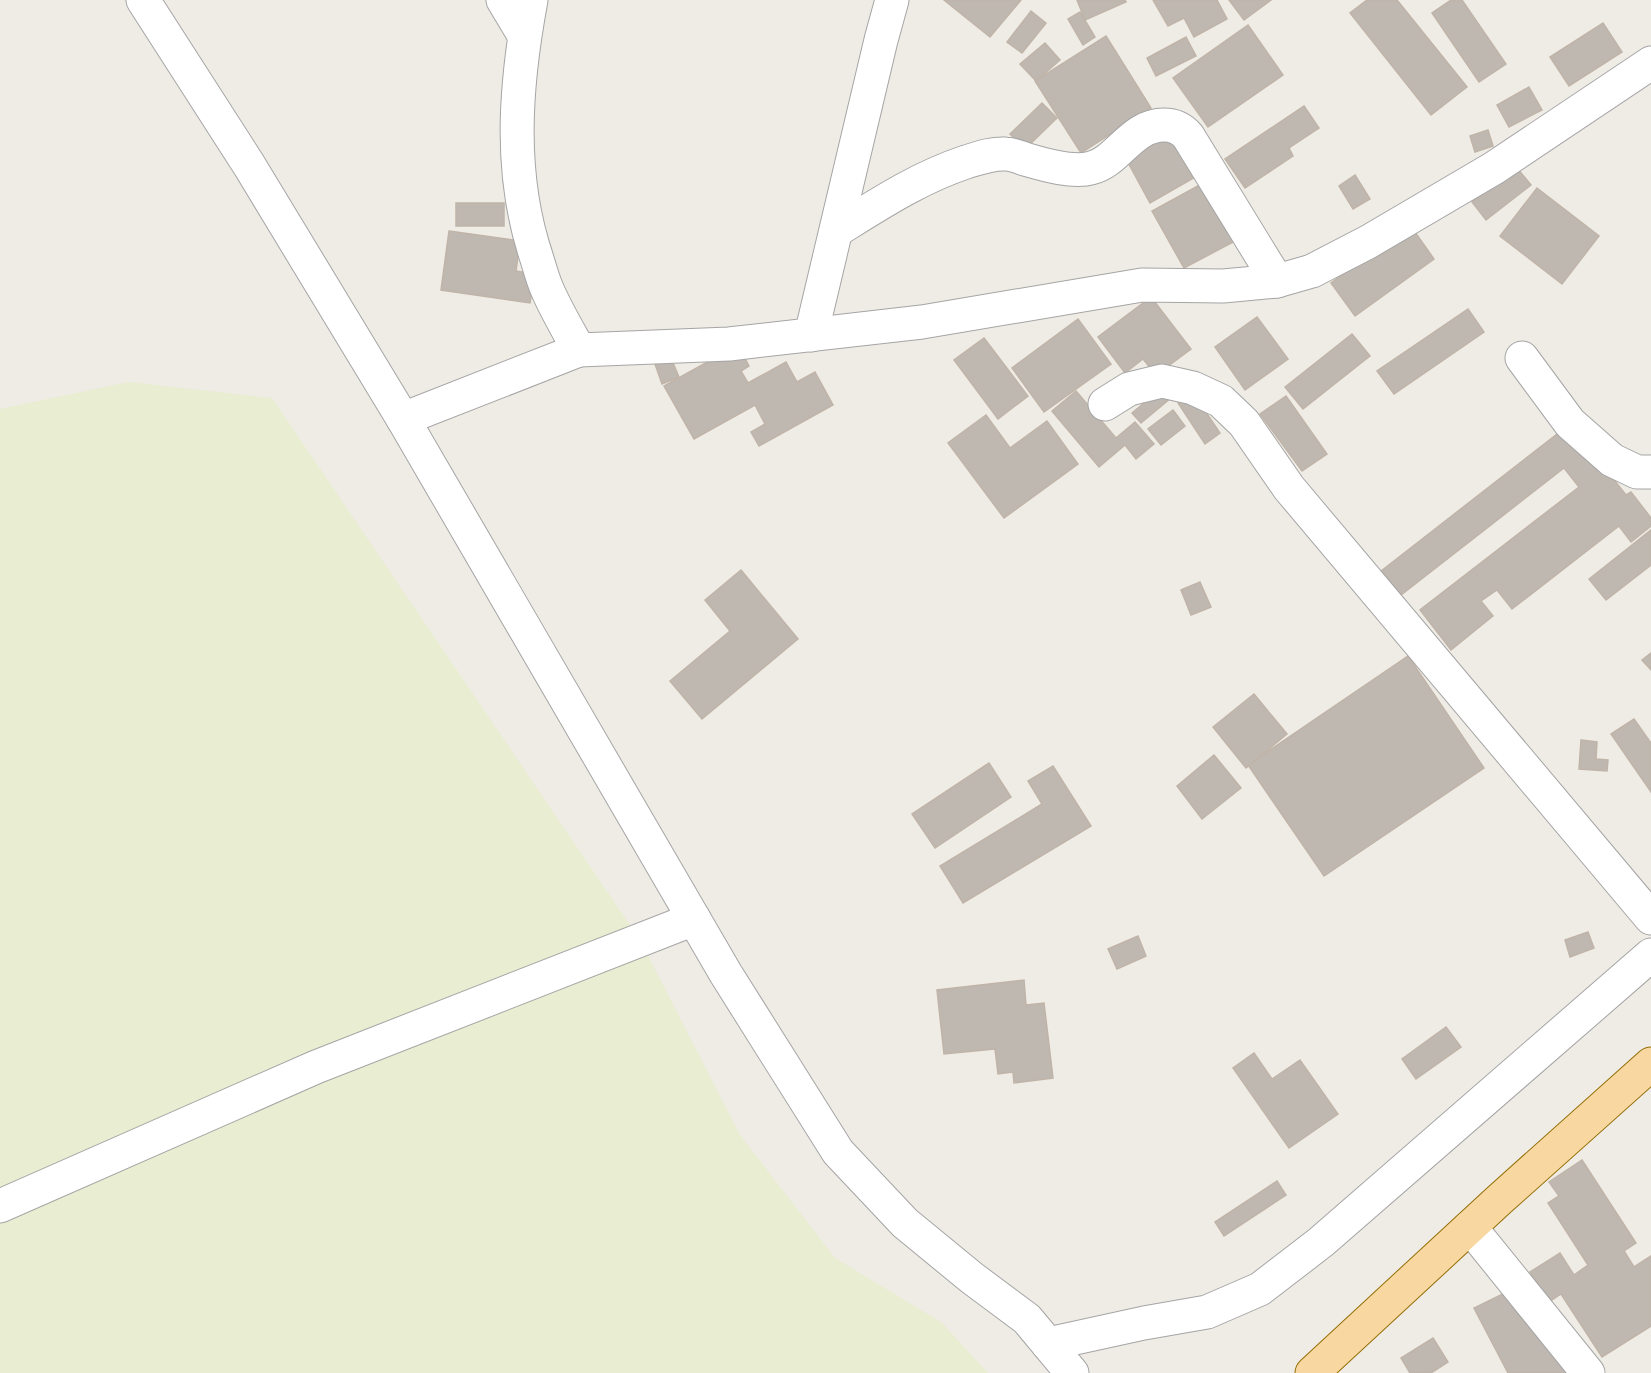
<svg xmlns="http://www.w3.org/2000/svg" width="1651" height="1373" viewBox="0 0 1651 1373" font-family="'Nunito Sans',sans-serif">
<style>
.farmland{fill:#e9edd1}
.building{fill:#bfb8b1;stroke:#c0b4a8;stroke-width:1.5}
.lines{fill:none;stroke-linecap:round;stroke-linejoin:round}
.minor-casing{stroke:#a5a5a5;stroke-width:35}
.primary-casing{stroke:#936e06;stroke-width:35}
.minor{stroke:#fff;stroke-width:33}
.primary{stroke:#f8d8a0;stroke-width:33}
</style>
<rect width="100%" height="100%" fill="#efece5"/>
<polygon class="farmland" points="129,382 272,398 640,940 740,1135 835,1258 941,1322 988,1373 0,1373 0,409"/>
<g class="building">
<polygon points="944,0 1021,0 990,37"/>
<polygon points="1077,0 1125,0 1126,2 1085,20"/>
<polygon points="1153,0 1217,0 1227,19 1194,37 1184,18 1168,26"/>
<polygon points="1229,0 1271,0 1244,20"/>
<polygon points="1367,0 1397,0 1467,87 1431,115 1350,13"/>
<polygon points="1451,0 1462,0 1506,64 1479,82 1432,13"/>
<polygon points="1031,11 1046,23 1022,53 1007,42"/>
<polygon points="1080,12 1095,37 1083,45 1068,19"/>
<polygon points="1603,23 1622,52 1569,86 1550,57"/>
<polygon points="1248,25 1283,75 1208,127 1173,78"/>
<polygon points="1106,36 1151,108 1081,153 1035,81"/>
<polygon points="1186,37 1196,56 1156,76 1147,58"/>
<polygon points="1045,43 1060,60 1036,81 1020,64"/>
<polygon points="1529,87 1542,110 1509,127 1497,105"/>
<polygon points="1042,103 1057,118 1025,149 1010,134"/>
<polygon points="1304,106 1319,128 1289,148 1293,156 1245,188 1225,159"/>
<polygon points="1488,130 1493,146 1475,152 1470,136"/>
<polygon points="1172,131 1197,176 1150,203 1125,157"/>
<polygon points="1517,168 1531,185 1486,220 1472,202"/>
<polygon points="1355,175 1370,199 1353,209 1339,186"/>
<polygon points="1205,182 1237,240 1184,268 1152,211"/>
<polygon points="1537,188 1599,236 1562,284 1500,236"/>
<rect x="456" y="203" width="48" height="23"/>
<polygon points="1410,225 1434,259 1355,316 1331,283"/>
<polygon points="449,231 520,241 516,271 535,274 530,303 441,290"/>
<polygon points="1151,297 1191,349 1156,375 1143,359 1125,373 1098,337"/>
<polygon points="1468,309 1484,332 1394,394 1377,371"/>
<polygon points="1257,317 1288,359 1245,390 1215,347"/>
<polygon points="1078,319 1111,364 1044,412 1012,368"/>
<polygon points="1352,334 1370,356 1303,409 1285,387"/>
<polygon points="984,338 1028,396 998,419 954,360"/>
<polygon points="738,345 749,366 741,371 748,383 786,362 797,382 815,372 833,405 759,446 751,432 765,424 755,405 694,439 664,386"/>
<polygon points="671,358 679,377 662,384 655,364"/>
<polygon points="1162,388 1171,398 1141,423 1132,413"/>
<polygon points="1076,391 1116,438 1135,422 1154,444 1136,459 1125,445 1099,467 1052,411"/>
<polygon points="1193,393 1220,433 1205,444 1178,403"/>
<polygon points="1286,396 1327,454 1302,471 1260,414"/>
<polygon points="1173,410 1185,426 1161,445 1148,429"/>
<polygon points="986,415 1010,448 1047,421 1078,464 1004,518 948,443"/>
<polygon points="1570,424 1626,495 1631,492 1651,518 1651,526 1631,542 1619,526 1512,609 1497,590 1481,601 1493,616 1451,650 1420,610 1579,487 1564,468 1401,595 1381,571"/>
<polygon points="1651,530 1651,565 1606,600 1589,579"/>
<polygon points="741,570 798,639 702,719 670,681 730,631 705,600"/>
<polygon points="1200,582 1211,607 1191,615 1181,590"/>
<polygon points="1651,653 1651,670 1642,660"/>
<polygon points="1408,656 1484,768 1324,876 1248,765"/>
<polygon points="1254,694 1287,734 1246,768 1213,727"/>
<polygon points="1634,719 1651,743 1651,792 1611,734"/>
<polygon points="1581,740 1597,742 1596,759 1608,760 1607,771 1579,769"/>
<polygon points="1214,755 1241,788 1202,819 1177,786"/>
<polygon points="989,763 1011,797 935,848 912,814"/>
<polygon points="1053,766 1091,826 963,903 940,866 1042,804 1028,781"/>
<polygon points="1588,932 1594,948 1570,957 1565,940"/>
<polygon points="1138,936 1146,956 1117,969 1108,949"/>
<polygon points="1024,980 1026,1005 1044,1003 1053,1078 1014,1083 1013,1072 998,1074 995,1049 944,1054 937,990"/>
<polygon points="1446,1027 1461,1047 1416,1079 1402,1059"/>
<polygon points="1254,1053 1272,1079 1300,1060 1338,1114 1289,1148 1233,1068"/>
<polygon points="1582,1160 1636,1243 1624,1251 1634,1267 1651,1256 1651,1326 1602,1357 1561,1294 1549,1302 1530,1272 1560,1253 1574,1275 1588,1265 1548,1203 1559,1196 1549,1182"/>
<polygon points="1277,1181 1286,1195 1224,1236 1215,1222"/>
<polygon points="1515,1288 1574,1373 1508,1373 1474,1308"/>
<polygon points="1433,1338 1448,1362 1431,1373 1410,1373 1401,1358"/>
</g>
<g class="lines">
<g class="minor-casing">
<g id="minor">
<polyline points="143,0 249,165 403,419 726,974 838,1152 905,1223 972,1278 1027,1319 1072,1373"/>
<polyline points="503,0 524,35"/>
<path d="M531 0C515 86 508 174 537 259 540 269 543 280 547 289 556 310 568 330 579 350L729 344 922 322 1142 285 1223 286 1277 281 1312 271 1368 242 1494 168 1651 63"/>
<path d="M837 230C879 204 918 178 966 162 979 158 992 153 1006 154 1013 154 1021 158 1028 160 1045 165 1074 173 1091 168 1118 162 1131 125 1164 125 1174 125 1182 129 1188 136L1277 281"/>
<polyline points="811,335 881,40 892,0"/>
<polyline points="1522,358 1570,423 1612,460 1637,472 1651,472"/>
<polyline points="1105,404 1129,389 1162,381 1193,388 1221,401 1244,423 1289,488 1651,918"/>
<polyline points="403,419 579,350"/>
<polyline points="0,1206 316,1067 694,919"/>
<polyline points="1470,1227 1588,1373"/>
<polyline points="1048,1344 1144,1323 1207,1312 1260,1289 1321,1242 1651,955"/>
</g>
</g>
<g class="primary-casing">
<polyline id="primary" points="1312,1373 1499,1200 1651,1064"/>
</g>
<use href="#minor" class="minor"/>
<use href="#primary" class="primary"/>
</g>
</svg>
